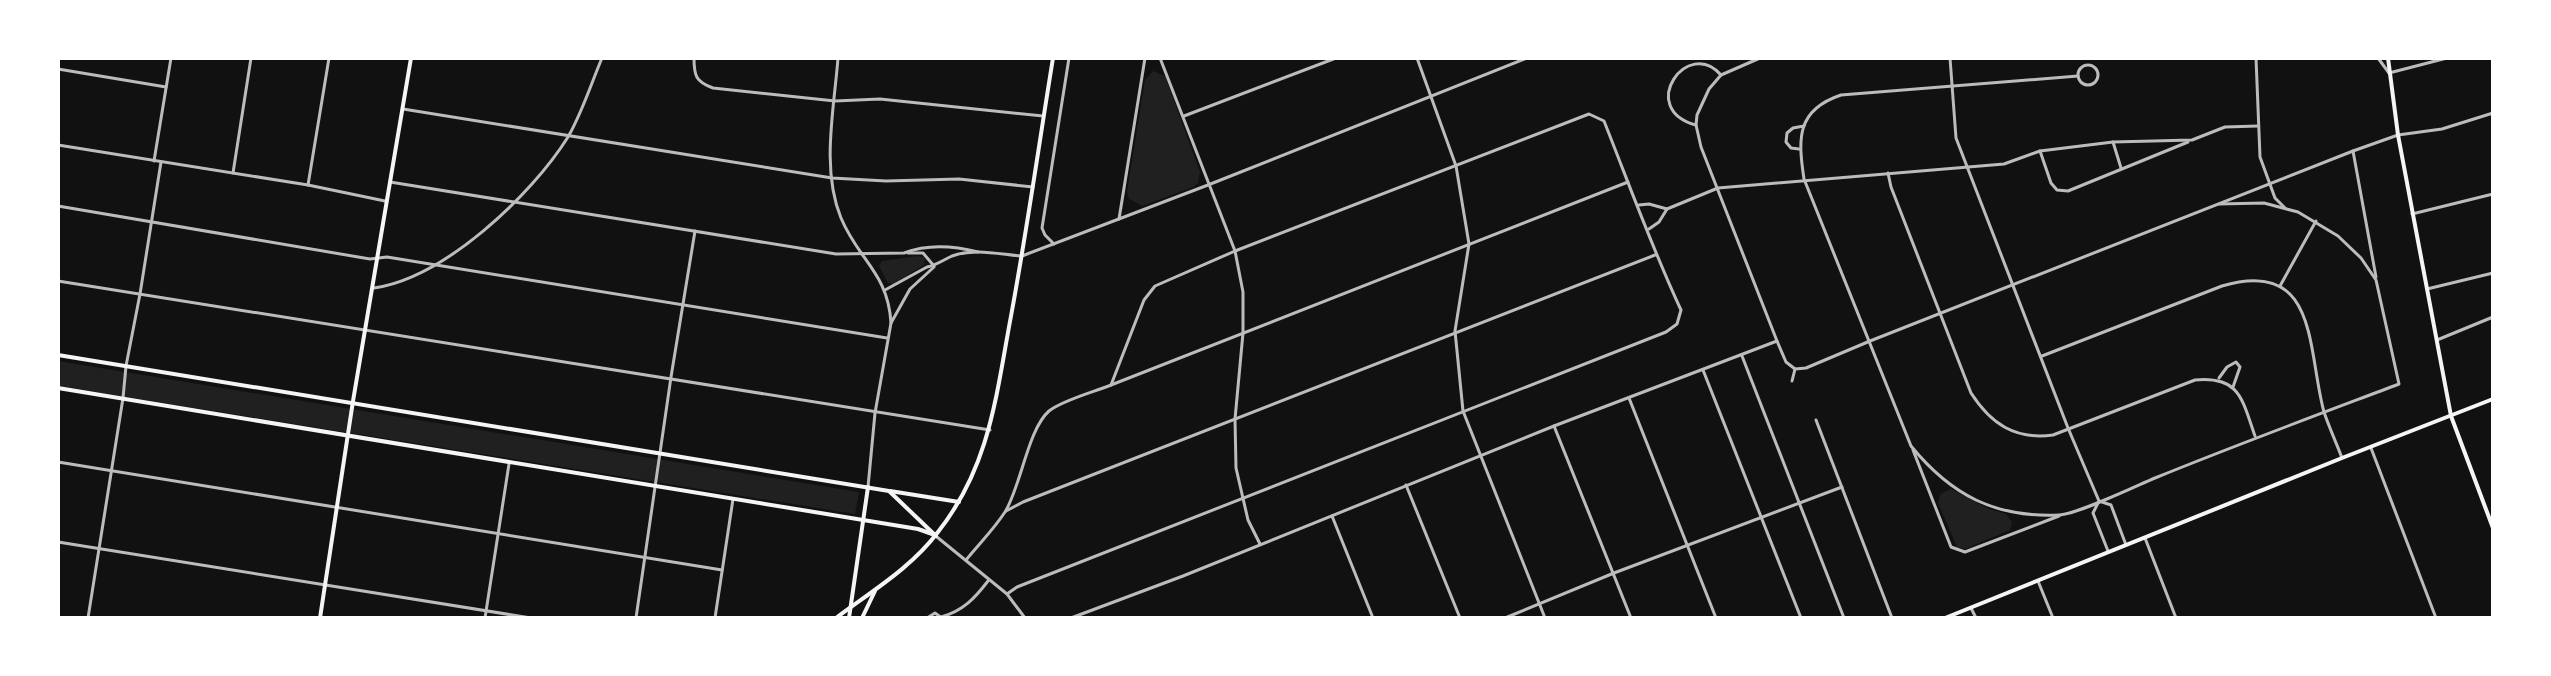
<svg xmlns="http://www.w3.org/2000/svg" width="2551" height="676" viewBox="0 0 2551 676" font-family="Commissioner,sans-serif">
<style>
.green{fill:#202020}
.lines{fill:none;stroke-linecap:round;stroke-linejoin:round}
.minor{stroke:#bcbcbc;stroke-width:3}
.tertiary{stroke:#bcbcbc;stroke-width:3}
.secondary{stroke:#f5f5f5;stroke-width:4}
.primary{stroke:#f5f5f5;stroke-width:4}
</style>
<rect width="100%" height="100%" fill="#111"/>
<g class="green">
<polygon points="1153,71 1165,76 1200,172 1198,183 1193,187 1142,206 1129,199 1127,192 1145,80"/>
<polygon points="918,256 925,258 924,265 893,284 888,283 879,266 882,261"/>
<polygon points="58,361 859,492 855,514 58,386"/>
<polygon points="1951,489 1989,509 2006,514 2012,522 2010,530 1965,549 1957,547 1938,503 1940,494"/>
</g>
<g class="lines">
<g class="minor">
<path d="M694 58C694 76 696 82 713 88L835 101 880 99 1043 116"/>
<path d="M838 58C834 110 821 169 841 218 859 261 888 273 891 323L875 413 868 487"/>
<polyline points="1160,58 1235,251 1243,292 1243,333 1235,419 1236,468 1248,520 1260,544"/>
<polyline points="1760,58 1721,75 1709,89 1697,115 1696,125 1701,147 1777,341 1786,362 1795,369"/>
<polyline points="1794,58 1798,58"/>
<polyline points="1950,58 1956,138 2068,428 2099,501 2093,513 2108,551"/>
<polyline points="2256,58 2260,157 2275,198 2285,208"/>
<circle cx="2088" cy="75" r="10"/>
<polyline points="58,69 166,87"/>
<polyline points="2389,73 2447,58"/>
<path d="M2078 76 1841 95C1796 110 1798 139 1804 179L1911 446C1951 495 1995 518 2059 515 2078 514 2134 487 2155 478 2236 445 2317 415 2399 384L2376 280 2361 258 2338 236 2298 212 2264 203 2219 204"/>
<polyline points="403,109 832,178 886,181 959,179 1033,187"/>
<polyline points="1184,116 1336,58"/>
<path d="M1696 125C1636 109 1688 36 1721 75"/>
<polyline points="2113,142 2121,168"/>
<polyline points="58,145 308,185 385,201"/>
<polyline points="1799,149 1791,148 1786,142 1787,133 1793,128 1804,126"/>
<polyline points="2040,151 2051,183 2057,190 2068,191 2188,142"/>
<polyline points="2353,151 2376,277"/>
<polyline points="154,161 171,58"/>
<polyline points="233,173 251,58"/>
<path d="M1888 173 1891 187 1971 393C1991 424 2015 440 2053 435L2195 380C2240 376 2242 399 2255 436"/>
<path d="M390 182 836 254 904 253C927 244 955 246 978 252"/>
<polyline points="308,185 329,58"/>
<polyline points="1639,205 1649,204 1667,209"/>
<polyline points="58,206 370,259 387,257 887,338"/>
<polyline points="2412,214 2493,194"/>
<polyline points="1119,219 1145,58"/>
<polyline points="1649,229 1659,222 1667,209 1718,188 2004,164 2040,151 2113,142 2192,140 2225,127 2258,126"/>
<polyline points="1054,244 1045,235 1042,228 1069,58"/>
<polyline points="908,253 923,253 934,266"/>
<polyline points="58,281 990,430"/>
<polyline points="2280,286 2316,221"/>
<path d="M374 288C444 278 531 196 568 137 582 113 591 84 602 58"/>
<polyline points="2427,289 2493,273"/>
<path d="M885 290 927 267C937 265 943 260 952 256 974 248 998 254 1020 256"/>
<polyline points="891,323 910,289 934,267"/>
<polyline points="2437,340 2493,317"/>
<polyline points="1742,356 1844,618"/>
<path d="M2042 356 2222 286C2319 257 2307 350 2324 412 2329 427 2336 442 2342 458"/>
<polyline points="1795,369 1806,368 1870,341 2353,151 2398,135 2442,129 2493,113"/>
<polyline points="1703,370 1801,618"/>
<polyline points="2219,378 2227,367 2236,362 2240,367 2233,387"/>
<polyline points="1792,381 1795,369"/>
<polyline points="1111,385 1628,182"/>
<polyline points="1629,398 1716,618"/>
<polyline points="1816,420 1892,618"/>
<polyline points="1554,426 1631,618"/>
<polyline points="2371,448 2436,618"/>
<polyline points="1913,450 1951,547 1965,552 2059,516"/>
<polyline points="58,462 722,570"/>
<polyline points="1406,485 1460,618"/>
<polyline points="2099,501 2111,505 2126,545"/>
<polyline points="1006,511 1023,502 1655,255"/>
<polyline points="1332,516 1373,618"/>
<polyline points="937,537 1007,594 1025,618"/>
<polyline points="2145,538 2176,618"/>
<polyline points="58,542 531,618"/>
<path d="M966 560C979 544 994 529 1005 512 1021 486 1028 429 1049 411 1063 400 1094 392 1111 385L1144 300 1155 286 1235 251 1589 114 1604 121C1629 184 1652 248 1681 310L1677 324 1666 332 1017 587 1007 594"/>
<polyline points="2038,581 2053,618"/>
<polyline points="1971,608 1976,618"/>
<path d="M941 617C963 611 975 598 988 581"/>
<polyline points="88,618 123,398 126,366 140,294 161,162"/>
<polyline points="485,618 509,464"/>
<polyline points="636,618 671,377 695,231"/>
<polyline points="715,618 733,499"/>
<polyline points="927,618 935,613 942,618"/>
<polyline points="1071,618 1183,576 1554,426 1777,341"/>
<polyline points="1505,618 1614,573 1842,487"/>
</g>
<g class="tertiary">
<polyline points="1417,58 1456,166 1469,244 1455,331 1463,411 1545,618"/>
<polyline points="2378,58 2389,73"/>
<polyline points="1022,256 1208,185 1527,58"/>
</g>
<g class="secondary">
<polyline points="2388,58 2398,135 2451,416 2493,528"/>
<polyline points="58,355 889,491 936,536"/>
<polyline points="58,388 918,529 935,535"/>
<polyline points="890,491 959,502"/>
<polyline points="320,618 353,401 411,58"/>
<polyline points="849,618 868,487"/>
<polyline points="1945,618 2342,458 2493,399"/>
</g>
<g class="primary">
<path d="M836 618C872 591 911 568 938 532 990 466 996 396 1011 316 1027 230 1039 144 1053 58"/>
<polyline points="862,618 875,591"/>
</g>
</g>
<rect width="2551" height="676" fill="none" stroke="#ffffff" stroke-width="120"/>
</svg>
